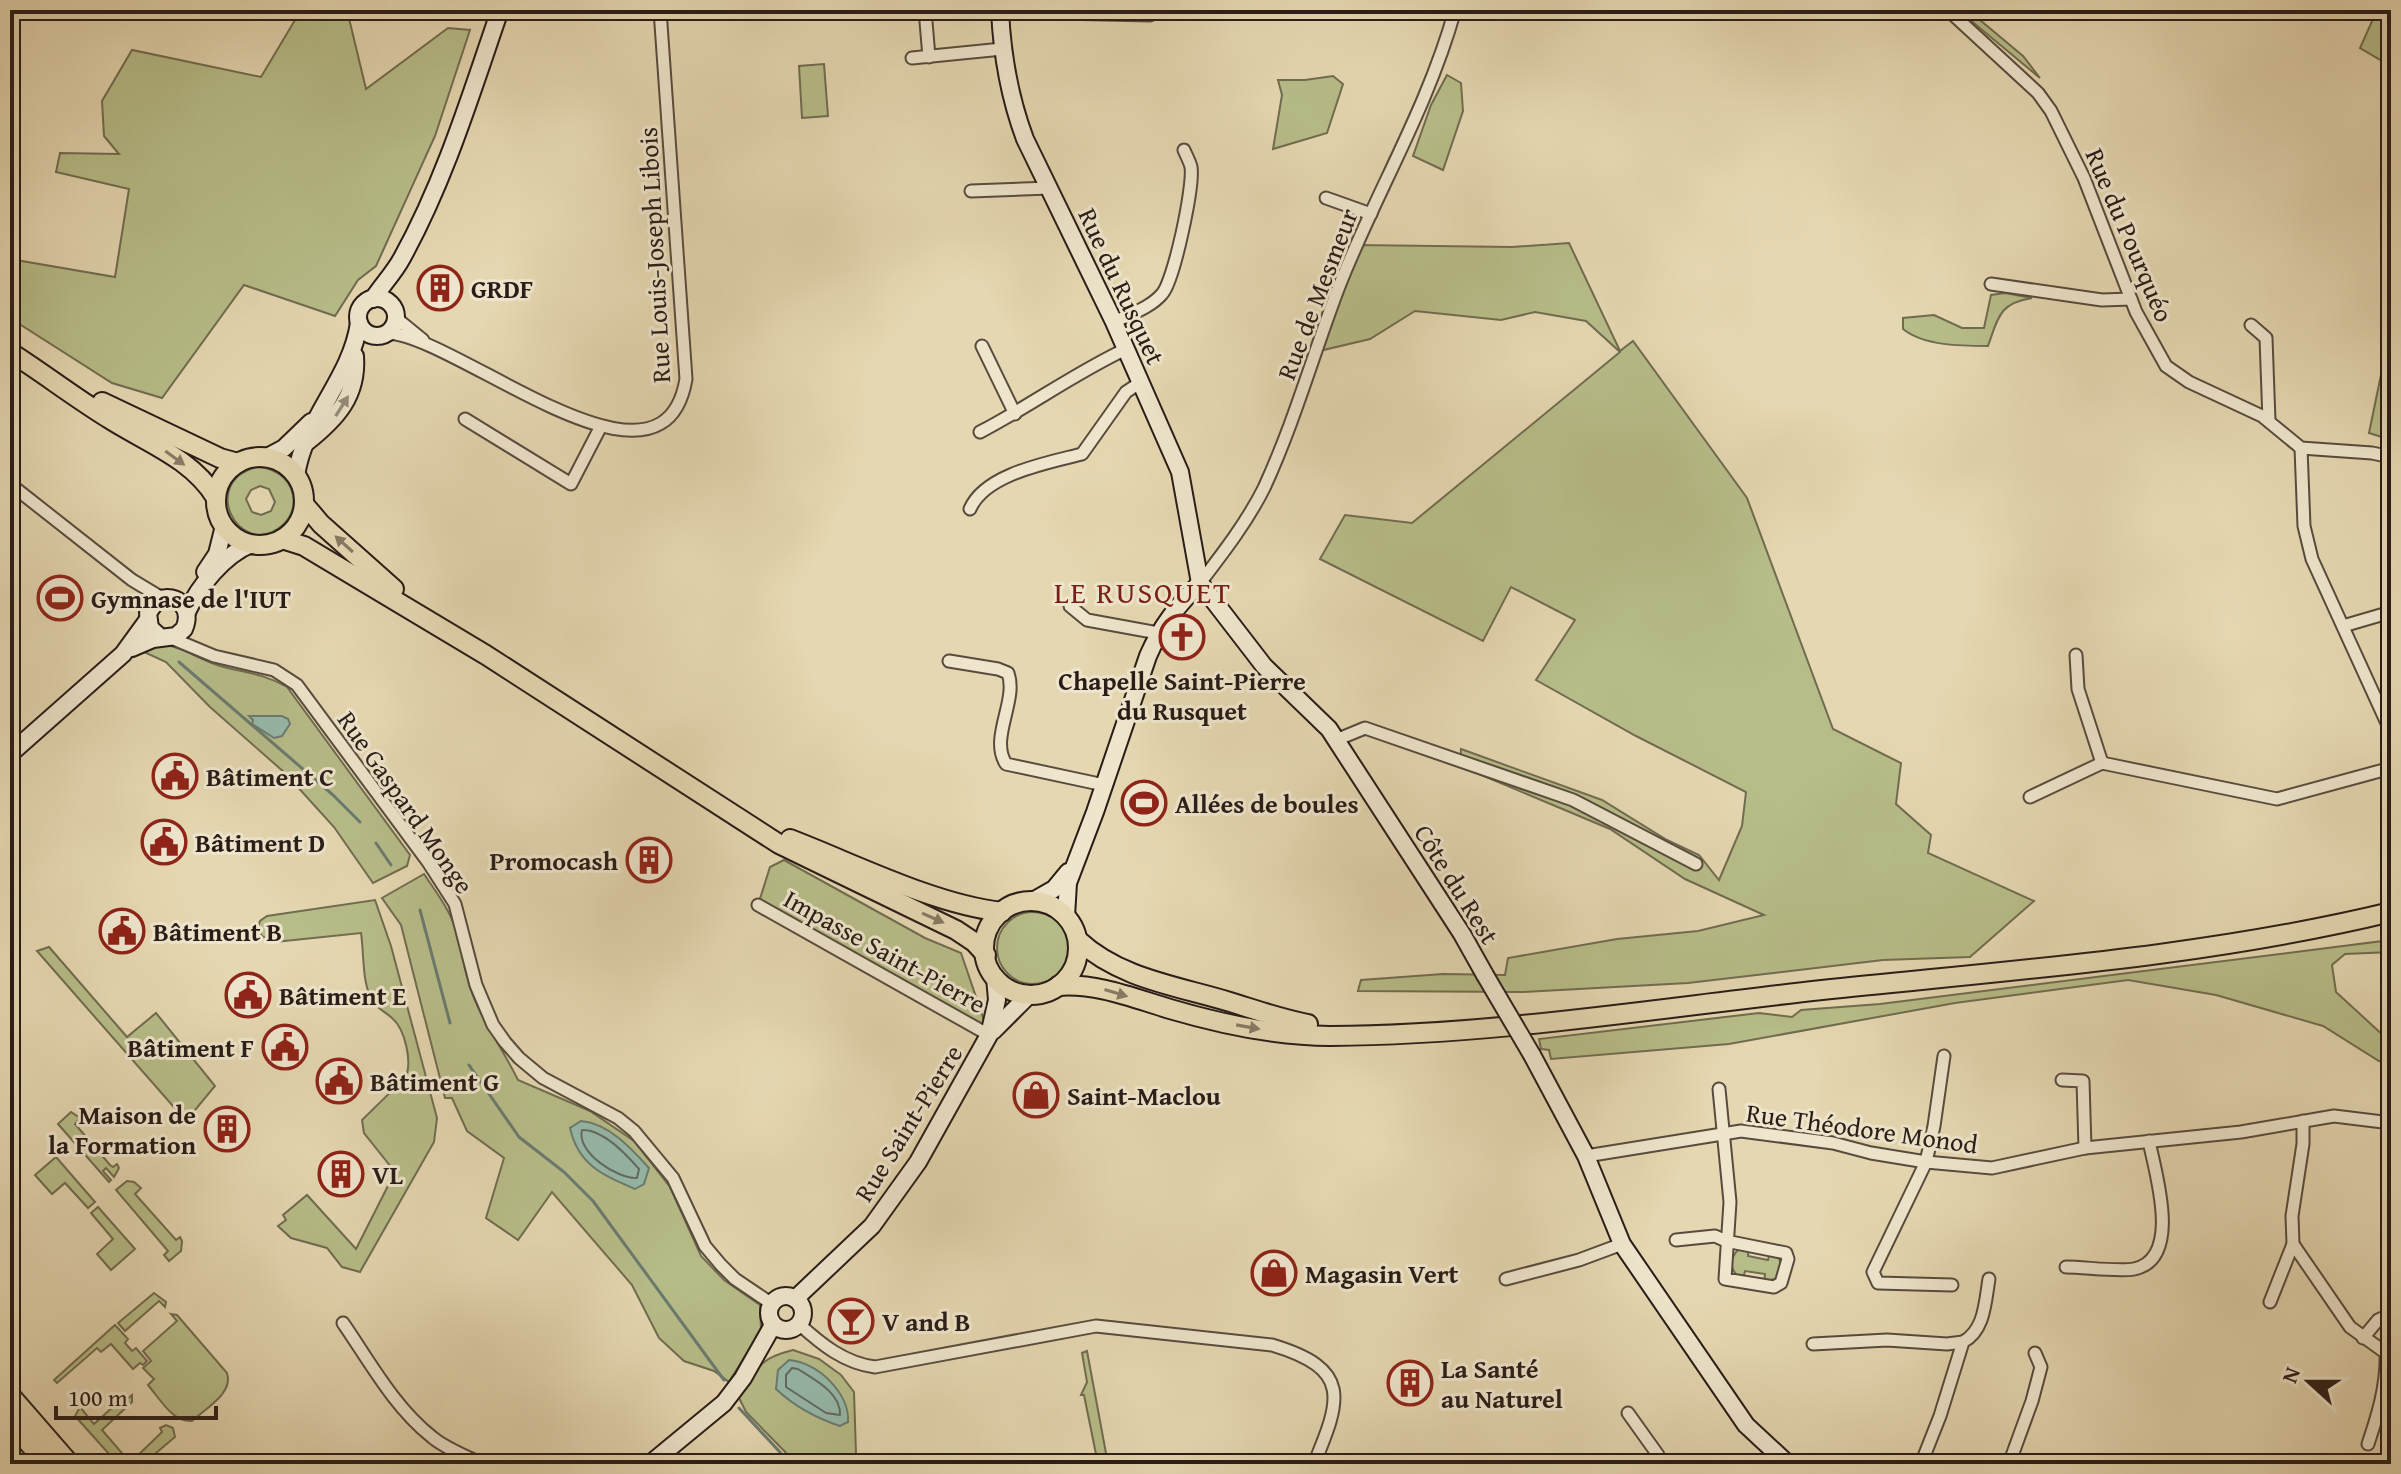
<svg xmlns="http://www.w3.org/2000/svg" width="2401" height="1474" viewBox="0 0 2401 1474" font-family="'Gentium Book Plus',serif">
<style>
.green{fill:#b7bd89;stroke:#706c50;stroke-width:2;fill-rule:evenodd}
.water{fill:#96baab;stroke:#6a7b70;stroke-width:2}
.lines{fill:none;stroke-linecap:round;stroke-linejoin:round}
.shore{stroke:#606b61;stroke-width:2}
.stream{stroke:#6a7b70;stroke-width:3}
.street-casing{stroke:#584b3e;stroke-width:15}
.secondary-casing{stroke:#291c17;stroke-width:20}
.primary-casing{stroke:#291c17;stroke-width:22}
.street{stroke:#eee5cc;stroke-width:11}
.secondary{stroke:#eee5cc;stroke-width:16}
.primary{stroke:#e5d7b1;stroke-width:18}
.secondary-bridge-casing{stroke:#291c17;stroke-width:20;stroke-linecap:butt}
.secondary-bridge{stroke:#eee5cc;stroke-width:16}
.oneway{fill:#958b7b}
.oneway2{fill:#877a64}
.labels{text-anchor:middle;dominant-baseline:central;stroke-width:6;stroke-linejoin:round;paint-order:stroke}
.street-label{font-size:26px;fill:#291c17;stroke:#eee5cc}
.poi-label{font-size:26px;font-weight:bold;fill:#291c17;stroke:#eee5cc;text-anchor:start}
.quarter-label{font-size:30px;letter-spacing:2px;fill:#7a1f14;stroke:#eee5cc}
</style>
<rect width="100%" height="100%" fill="#e5d7b1"/>
<filter id="stains"><feTurbulence type="fractalNoise" baseFrequency=".0025" numOctaves="4"/><feColorMatrix values="0 0 0 0 .2 0 0 0 0 .09 0 0 0 0 .02 0 0 0 .5 -.17"/></filter>
<radialGradient id="worn" r=".72"><stop offset=".6" stop-color="#630" stop-opacity="0"/><stop offset="1" stop-color="#630" stop-opacity=".3"/></radialGradient>
<g class="green">
<polygon points="301,10 347,10 366,89 448,28 470,30 435,136 376,266 358,280 335,316 244,285 162,398 112,383 10,318 10,259 115,277 129,189 56,172 60,153 119,154 104,136 102,101 132,50 261,77"/>
<polygon points="1928,10 1968,10 2023,56 2040,78 1963,14 1938,20"/>
<polygon points="2377,10 2391,10 2389,65 2360,48"/>
<polygon points="824,64 828,116 802,118 799,66"/>
<polygon points="1447,75 1461,83 1463,111 1443,170 1413,156 1431,105"/>
<polygon points="1333,76 1343,84 1327,133 1273,149 1282,95 1278,80 1305,80"/>
<polygon points="1569,243 1620,351 1633,341 1747,498 1833,729 1901,763 1896,804 1931,835 1928,853 2034,901 1970,957 1883,960 1688,983 1523,992 1358,991 1361,980 1443,974 1505,975 1508,958 1617,939 1698,931 1764,915 1685,879 1610,829 1460,766 1461,749 1602,800 1667,840 1699,855 1719,880 1742,826 1746,792 1636,736 1536,680 1575,620 1511,587 1483,641 1320,559 1345,515 1412,523 1620,352 1586,321 1535,312 1501,320 1415,311 1370,339 1315,352 1357,245 1512,247"/>
<path d="M2005 293 2032 298C1999 303 1998 318 1988 346 1962 346 1924 346 1903 329V318L1934 315 1962 328H1984L1991 295Z"/>
<polygon points="2391,326 2391,440 2369,433"/>
<path d="M257 467C279 468 297 484 293 508 291 516 286 523 279 528 238 557 199 482 257 467ZM260 486 269 489 275 502 271 511 261 515 252 512 246 499 251 490Z"/>
<path d="M161 644C187 648 197 659 220 666 246 673 262 673 287 687L410 855 407 866 373 883 334 827 285 773 210 707 166 662 144 652Z"/>
<polygon points="784,860 925,938 961,953 989,1035 758,905 770,867"/>
<path d="M424 874C436 892 449 909 456 929 462 949 464 971 471 990 482 1022 503 1049 518 1080L590 1111 634 1141 670 1187 701 1256 724 1280 760 1305 761 1330 729 1382 714 1371 684 1361 659 1338 632 1285 552 1192 518 1240 486 1218 504 1158 467 1131 452 1098H445L401 925 382 898Z"/>
<path d="M375 900 391 946 437 1118 434 1142 360 1272 342 1267 327 1248 291 1238 278 1226 286 1220 283 1215 307 1195 356 1249 395 1172 364 1133 362 1120 405 1078C413 1063 405 1029 392 1018 383 1010 375 1008 370 996 362 978 364 952 361 933L275 942 263 937 257 929 260 921 267 916Z"/>
<circle cx="1033" cy="948" r="36"/>
<polygon points="2391,940 2391,952 2345,954 2332,965 2336,992 2385,1037 2391,1038 2391,1065 2379,1061 2323,1026 2216,995 2128,980 1955,1003 1729,1044 1551,1059 1549,1050 1541,1049 1539,1039 1759,1013 1792,1017 1801,1010 1880,1004"/>
<polygon points="49,947 127,1037 156,1013 215,1086 186,1121 37,951"/>
<polygon points="71,1112 80,1118 75,1124 110,1165 113,1167 117,1164 119,1168 114,1177 106,1168 103,1171 111,1180 109,1182 58,1124"/>
<polygon points="56,1157 95,1202 88,1208 65,1183 52,1194 35,1175"/>
<polygon points="127,1181 134,1182 141,1188 135,1194 176,1240 180,1237 182,1241 181,1251 169,1261 164,1255 168,1251 116,1190"/>
<polygon points="98,1207 135,1249 111,1270 97,1254 113,1239 91,1213"/>
<path d="M1749 1248 1748 1256 1768 1260 1770 1252 1778 1256 1782 1267 1778 1278 1764 1282 1765 1274 1745 1271 1743 1279C1730 1273 1728 1259 1739 1249Z"/>
<polygon points="154,1293 166,1302 165,1307 159,1301 125,1331 118,1323"/>
<path d="M171 1314 177 1315 227 1373C234 1393 206 1408 192 1421 173 1423 160 1399 148 1385L154 1379 143 1368 151 1361 143 1351 177 1321Z"/>
<polygon points="115,1325 128,1339 125,1343 132,1351 136,1348 147,1361 143,1365 140,1363 133,1369 111,1344 101,1352 97,1348 57,1383 54,1380"/>
<path d="M793 1350 819 1359 841 1375 854 1392 856 1454 863 1464H797L746 1412 739 1398C758 1368 757 1359 793 1350Z"/>
<polygon points="1087,1351 1108,1464 1098,1464 1084,1395 1081,1395 1087,1382 1082,1353"/>
<polygon points="132,1395 132,1402 102,1430 127,1459 132,1461 162,1432 160,1428 166,1425 173,1428 175,1437 143,1464 118,1464 75,1416 80,1407 94,1424 124,1397 127,1399"/>
</g>
<g class="water">
<polygon points="249,716 282,716 288,719 290,724 282,736 274,738 252,724 253,720"/>
<path d="M581 1121C608 1123 631 1148 649 1168L644 1184 635 1189C603 1175 578 1165 570 1128Z"/>
<path d="M789 1360C817 1362 850 1393 848 1422L840 1426C816 1418 794 1406 776 1389L778 1370Z"/>
</g>
<g class="lines">
<g class="shore">
<path d="M582 1130C603 1129 626 1154 639 1169L637 1178C617 1179 576 1152 582 1130Z"/>
<path d="M792 1368 798 1369C815 1380 841 1393 840 1415L826 1413 786 1387V1375Z"/>
</g>
<g class="stream">
<polyline points="179,662 333,795 360,822"/>
<polyline points="376,843 391,865"/>
<polyline points="420,910 450,1023"/>
<polyline points="469,1065 519,1137 564,1172 593,1201 724,1380"/>
<polyline points="739,1408 791,1464"/>
</g>
<g class="street-casing">
<g id="street">
<polyline points="925,10 929,57"/>
<polyline points="1060,10 1060,13 1150,15"/>
<polyline points="1948,10 2038,93 2051,111 2084,178 2136,312 2166,366 2189,382 2262,416 2301,448 2372,453 2391,457"/>
<polyline points="912,58 1002,49"/>
<polyline points="971,191 1049,188"/>
<polyline points="1326,198 1371,214"/>
<polyline points="1991,284 2102,300 2131,299"/>
<polyline points="396,318 423,340"/>
<path d="M1114 322C1130 314 1150 308 1162 294 1174 281 1194 186 1191 167 1190 162 1186 155 1184 150"/>
<polyline points="2251,325 2266,338 2269,421"/>
<path d="M386 333C455 333 663 517 686 379L660 10"/>
<polyline points="982,346 1015,414"/>
<polyline points="465,419 571,484 601,426"/>
<path d="M980 432C1030 406 1075 373 1126 349"/>
<polyline points="2301,448 2304,526 2312,559 2391,732"/>
<polyline points="10,484 132,580 162,598"/>
<path d="M970 509C985 474 1047 463 1082 454L1126 392 1141 382"/>
<path d="M1200 583C1223 553 1247 522 1264 488 1294 423 1313 355 1338 289 1375 194 1427 110 1455 10"/>
<polyline points="1070,606 1087,620 1158,633"/>
<polyline points="2343,626 2391,612"/>
<polyline points="171,638 214,656 274,670 297,685 428,862 455,904 476,985 493,1025 505,1042 519,1058 543,1078 618,1118 634,1131 673,1178 705,1246 721,1265 735,1279 772,1304"/>
<polyline points="2076,655 2078,689 2102,763"/>
<path d="M949 661 998 669 1008 673C1018 701 989 738 1006 764L1104 785"/>
<polyline points="1336,740 1365,728 1573,800 1696,864"/>
<polyline points="2030,797 2102,763 2277,799 2391,768"/>
<polyline points="758,905 989,1035"/>
<polyline points="1944,1056 1934,1126 1926,1162 1873,1272 1878,1283 1952,1285"/>
<polyline points="2062,1080 2083,1081 2085,1148"/>
<polyline points="1586,1156 1741,1131 1833,1143 1871,1153 1926,1162 1992,1168 2085,1148 2241,1132 2334,1116 2391,1123"/>
<polyline points="1676,1240 1715,1236 1726,1241 1786,1253 1788,1259 1781,1283 1774,1287 1725,1279 1730,1202 1719,1089"/>
<path d="M2293 1244 2350 1327 2386 1353C2387 1386 2378 1414 2368 1444"/>
<path d="M2066 1267C2084 1267 2118 1272 2134 1269 2183 1259 2155 1172 2149 1141"/>
<polyline points="1506,1279 1579,1260 1622,1244"/>
<polyline points="2270,1302 2293,1244 2292,1216 2303,1144 2303,1121"/>
<path d="M343 1323C370 1362 394 1407 432 1437 446 1449 466 1456 482 1464"/>
<path d="M799 1324C821 1344 844 1363 875 1367L1096 1326 1272 1345C1352 1369 1341 1399 1314 1464"/>
<polyline points="2363,1338 2378,1320 2391,1314"/>
<polyline points="1813,1344 1887,1340 1947,1344 1963,1342"/>
<polyline points="1628,1413 1658,1455 1660,1464"/>
<path d="M1921 1464 1940 1416 1963 1342C1985 1330 1985 1302 1989 1279"/>
<polyline points="2009,1464 2032,1401 2041,1367 2035,1353"/>
</g>
</g>
<g class="secondary-casing">
<g id="secondary">
<path d="M1000 10C1002 56 1009 96 1025 139L1114 322 1180 472 1200 583 1264 666 1329 729 1462 934 1485 975"/>
<circle cx="377" cy="317" r="19"/>
<path d="M373 299C382 285 394 273 402 258 445 180 471 94 500 10"/>
<path d="M307 442C336 419 358 396 355 356"/>
<polyline points="267,457 284,448 311,422"/>
<path d="M296 476C304 419 351 379 359 323"/>
<polyline points="205,572 217,554 224,526"/>
<path d="M187 612C199 586 224 555 251 544"/>
<path d="M132 648 153 639 176 636 184 629C193 609 178 592 157 600L148 613 150 628 160 637"/>
<polyline points="10,754 123,654 147,621"/>
<polyline points="1033,901 1054,889 1068,872"/>
<path d="M1066 916 1068 883 1095 812 1148 656C1161 626 1177 606 1200 583"/>
<polyline points="993,1031 1030,994"/>
<polyline points="1532,1055 1586,1156 1622,1244 1746,1425 1788,1464"/>
<circle cx="786" cy="1313" r="17"/>
<polyline points="795,1299 872,1226 918,1162 989,1035 997,1000 995,977"/>
<polyline points="650,1464 724,1403 743,1378 773,1325"/>
</g>
</g>
<g class="primary-casing">
<g id="primary">
<path d="M10 352C43 373 74 397 108 418 145 442 192 458 216 498"/>
<polyline points="102,402 220,458 238,463"/>
<circle cx="260" cy="501" r="44"/>
<polyline points="304,504 321,524 394,589"/>
<polyline points="282,539 304,546 486,655 779,844 956,930 974,942 986,955"/>
<path d="M790 839C855 864 933 904 1002 912"/>
<circle cx="1031" cy="948" r="47"/>
<path d="M1078 940C1120 979 1178 986 1230 1002 1256 1010 1281 1019 1308 1024"/>
<path d="M1058 986C1098 983 1133 998 1170 1009 1221 1024 1276 1036 1330 1036 1494 1035 1658 1008 1822 990 2012 970 2205 957 2391 912"/>
<polyline points="10,1395 70,1464"/>
<polyline points="10,1422 47,1464"/>
</g>
</g>
<use href="#street" class="street"/>
<use href="#secondary" class="secondary"/>
<use href="#primary" class="primary"/>
<g class="secondary-bridge-casing">
<polyline id="secondary-bridge" points="1485,975 1532,1055"/>
</g>
<use href="#secondary-bridge" class="secondary-bridge"/>
</g>
<defs><path id="oneway-solid" d="M-6-.8H1V-3.2L6.5 0L1 3.2V.8H-6Z" transform="scale(2)"/></defs>
<use class="oneway" href="#oneway-solid" transform="translate(342 406) rotate(-58)"/>
<g class="oneway2">
<use href="#oneway-solid" transform="translate(175 458) rotate(36)"/>
<use href="#oneway-solid" transform="translate(344 544) rotate(-138)"/>
<use href="#oneway-solid" transform="translate(933 918) rotate(24)"/>
<use href="#oneway-solid" transform="translate(1116 993) rotate(17)"/>
<use href="#oneway-solid" transform="translate(1248 1027) rotate(10)"/>
</g>
<defs>
<g id="building-ring" transform="scale(2.3)"><circle r="9.5" fill="#eee5cc" stroke="#8f2418" stroke-width="1.5"/><path d="M-4-6H4V6H1V3H-1V6H-4ZM-2.5-4.3h1.7v1.8h-1.7ZM.8-4.3h1.7v1.8H.8ZM-2.5-1h1.7V.8h-1.7ZM.8-1h1.7V.8H.8Z" fill="#8f2418"/></g>
<g id="stadium-ring" transform="scale(2.3)"><circle r="9.5" fill="#eee5cc" stroke="#8f2418" stroke-width="1.5"/><path d="M0-5a6.5 5 0 1 0 0 10a6.5 5 0 1 0 0-10ZM-3.5-1.8h7v3.6h-7Z" fill="#8f2418"/></g>
<g id="church-ring" transform="scale(2.3)"><circle r="9.5" fill="#eee5cc" stroke="#8f2418" stroke-width="1.5"/><path d="M-1.2-6h2.4v3.5h3.3v2.4h-3.3V6h-2.4V-.1h-3.3v-2.4h3.3Z" fill="#8f2418"/></g>
<g id="civic-ring" transform="scale(2.3)"><circle r="9.5" fill="#eee5cc" stroke="#8f2418" stroke-width="1.5"/><path d="M-.6-6.5H3V-4.5H.6V-3L4-1V1h2V6H-6V1h2V-1L-.6-3ZM-1.2 2.5V6h2.4V2.5Z" fill="#8f2418"/></g>
<g id="shop-ring" transform="scale(2.3)"><circle r="9.5" fill="#eee5cc" stroke="#8f2418" stroke-width="1.5"/><path d="M-5-2.5h2.3a2.7 3.5 0 0 1 5.4 0H5L5.5 6h-11ZM-1.5-2.5h3a1.5 2.3 0 0 0-3 0Z" fill="#8f2418"/></g>
<g id="bar-ring" transform="scale(2.3)"><circle r="9.5" fill="#eee5cc" stroke="#8f2418" stroke-width="1.5"/><path d="M-6-5H6L.8 .8V4.5H3.5V6h-7V4.5H-.8V.8Z" fill="#8f2418"/></g>
</defs>
<g fill-rule="evenodd">
<use href="#building-ring" x="440" y="288"/>
<use href="#stadium-ring" x="60" y="598"/>
<use href="#church-ring" x="1182" y="637"/>
<use href="#civic-ring" x="175" y="776"/>
<use href="#stadium-ring" x="1144" y="803"/>
<use href="#civic-ring" x="164" y="842"/>
<use href="#building-ring" x="649" y="860"/>
<use href="#civic-ring" x="122" y="931"/>
<use href="#civic-ring" x="248" y="995"/>
<use href="#civic-ring" x="285" y="1047"/>
<use href="#civic-ring" x="339" y="1081"/>
<use href="#shop-ring" x="1036" y="1095"/>
<use href="#building-ring" x="227" y="1129"/>
<use href="#building-ring" x="341" y="1174"/>
<use href="#shop-ring" x="1274" y="1273"/>
<use href="#bar-ring" x="851" y="1321"/>
<use href="#building-ring" x="1410" y="1383"/>
</g>
<g class="labels">
<g class="street-label">
<text transform="translate(2130 235) rotate(67)">Rue du Pourquéo</text>
<text transform="translate(654 255) rotate(-93)">Rue Louis-Joseph Libois</text>
<text transform="translate(1122 286) rotate(65)">Rue du Rusquet</text>
<text transform="translate(1317 294) rotate(-69)">Rue de Mesmeur</text>
<text transform="translate(406 802) rotate(55)">Rue Gaspard Monge</text>
<text transform="translate(1457 884) rotate(58)">Côte du Rest</text>
<text transform="translate(885 951) rotate(29)">Impasse Saint-Pierre</text>
<text transform="translate(908 1123) rotate(-58)">Rue Saint-Pierre</text>
<text transform="translate(1862 1128) rotate(8)">Rue Théodore Monod</text>
</g>
<g class="poi-label">
<text x="471" y="288">GRDF</text>
<text x="91" y="598">Gymnase de l'IUT</text>
<text x="1182" y="680" text-anchor="middle">Chapelle Saint-Pierre<tspan x="1182" dy="30">du Rusquet</tspan></text>
<text x="206" y="776">Bâtiment C</text>
<text x="1175" y="803">Allées de boules</text>
<text x="195" y="842">Bâtiment D</text>
<text x="618" y="860" text-anchor="end">Promocash</text>
<text x="153" y="931">Bâtiment B</text>
<text x="279" y="995">Bâtiment E</text>
<text x="254" y="1047" text-anchor="end">Bâtiment F</text>
<text x="370" y="1081">Bâtiment G</text>
<text x="1067" y="1095">Saint-Maclou</text>
<text x="196" y="1114" text-anchor="end">Maison de<tspan x="196" dy="30">la Formation</tspan></text>
<text x="372" y="1174">VL</text>
<text x="1305" y="1273">Magasin Vert</text>
<text x="882" y="1321">V and B</text>
<text x="1441" y="1368">La Santé<tspan x="1441" dy="30">au Naturel</tspan></text>
</g>
<g class="quarter-label">
<text x="1143" y="592">LE RUSQUET</text>
</g>
</g>
<rect width="2401" height="1474" fill="none" stroke="#e5d7b1" stroke-width="40"/>
<rect x="12" y="12" width="2377" height="1450" fill="none" stroke="#291c17" stroke-width="4"/>
<rect x="20" y="20" width="2361" height="1434" fill="none" stroke="#291c17" stroke-width="2"/>
<g transform="translate(2309 1382) rotate(291)" stroke="#eee5cc" stroke-width="6" paint-order="stroke">
<path d="M0-6L14 30L0 20L-14 30Z" fill="#291c17"/>
<text y="-12" font-size="22" font-weight="bold" text-anchor="middle" fill="#291c17">N</text>
</g>
<path d="M56 1406v12h160v-12" fill="none" stroke="#291c17" stroke-width="4"/>
<text x="68" y="1406" font-size="24" fill="#291c17" stroke="#eee5cc" stroke-width="6" paint-order="stroke">100 m</text>
<rect width="100%" height="100%" filter="url(#stains)"/>
<rect width="100%" height="100%" fill="url(#worn)"/>
</svg>
